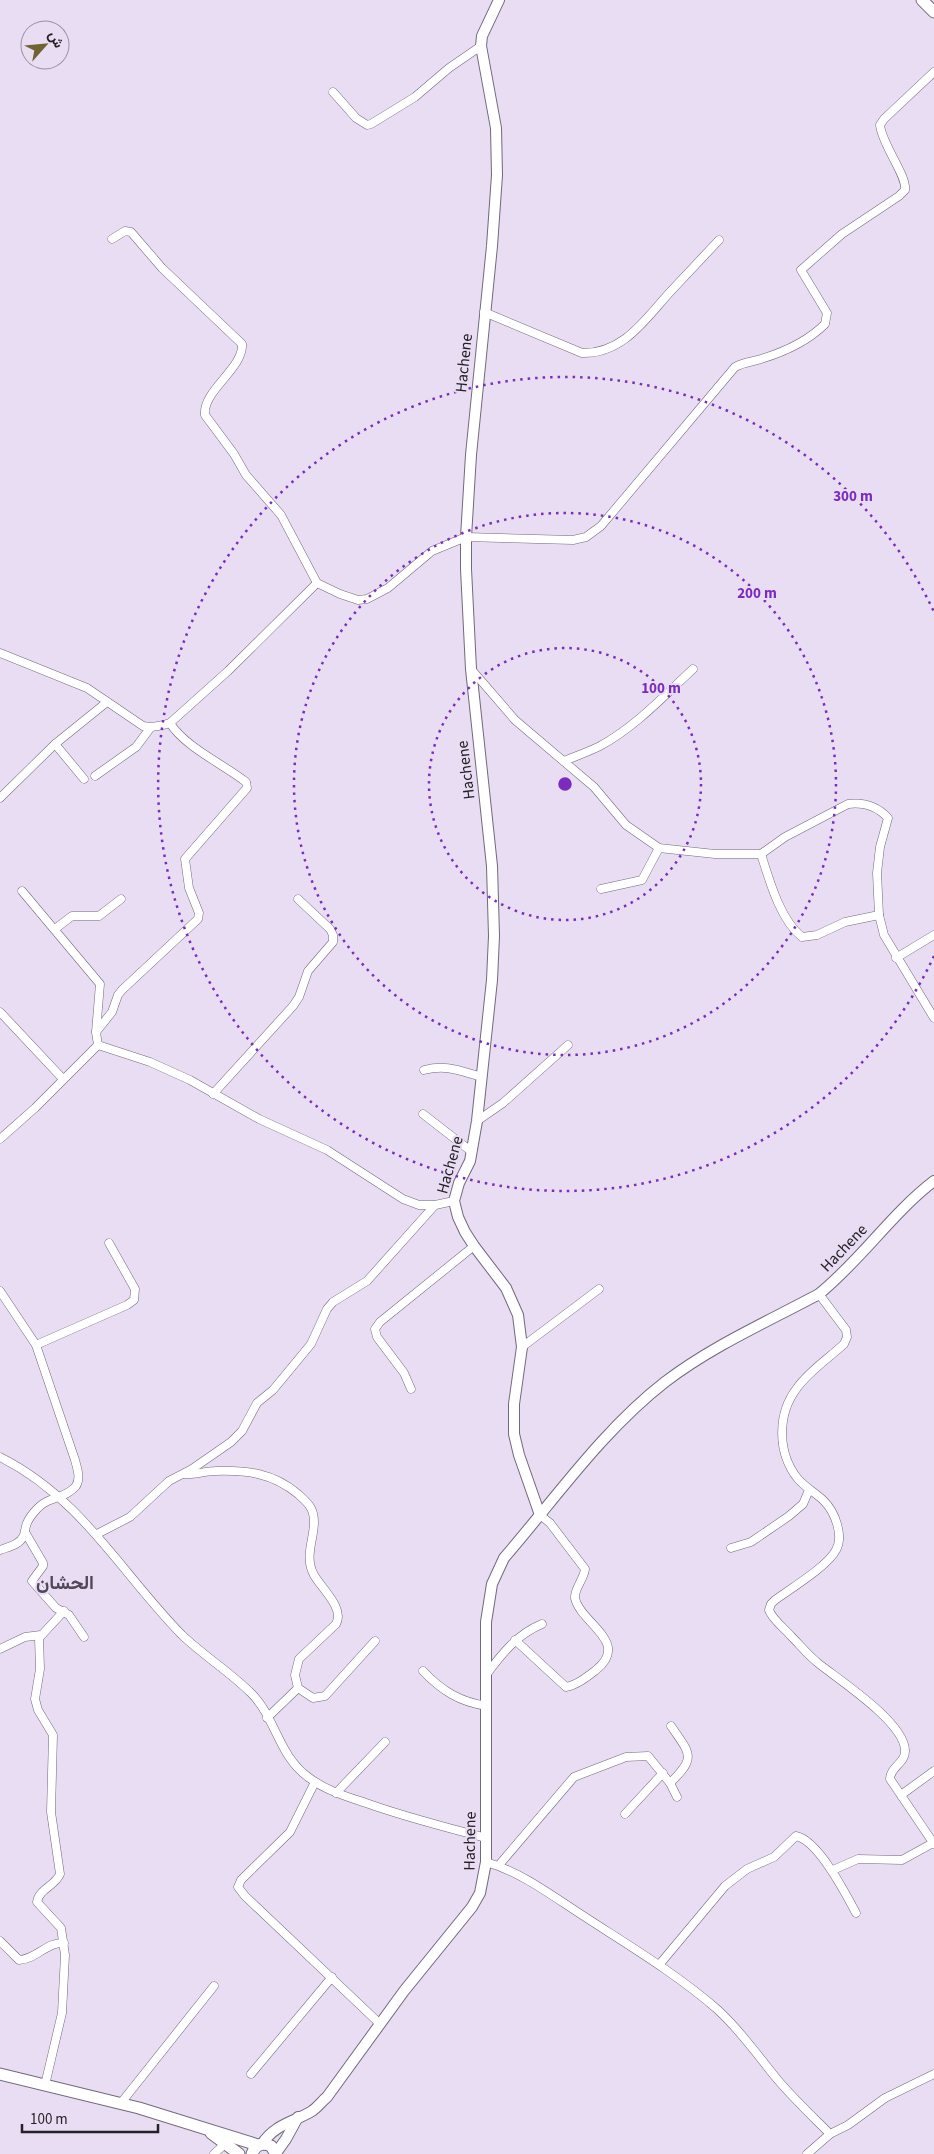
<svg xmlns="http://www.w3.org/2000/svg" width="934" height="2154" viewBox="0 0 934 2154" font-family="'Source Sans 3',Vazirmatn,sans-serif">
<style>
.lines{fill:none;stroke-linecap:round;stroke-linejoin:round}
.minor-casing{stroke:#72697b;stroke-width:9}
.tertiary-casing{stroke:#72697b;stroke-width:12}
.secondary-casing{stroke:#72697b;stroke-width:13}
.minor{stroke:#fff;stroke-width:8}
.tertiary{stroke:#fff;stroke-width:10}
.secondary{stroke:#fff;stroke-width:11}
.ring{fill:none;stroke:#7b2cbf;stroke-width:2.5;stroke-dasharray:2.5 5}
.labels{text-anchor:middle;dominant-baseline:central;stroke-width:4;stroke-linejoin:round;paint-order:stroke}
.street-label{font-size:16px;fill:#252128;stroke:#e8ddf2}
.quarter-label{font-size:19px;font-weight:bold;fill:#504758;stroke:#e8ddf2}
.centre{fill:#7b2cbf;stroke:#e8ddf2;stroke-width:2.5}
.ring-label{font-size:15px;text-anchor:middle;font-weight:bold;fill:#7b2cbf;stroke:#e8ddf2;stroke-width:4;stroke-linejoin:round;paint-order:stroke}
</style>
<rect width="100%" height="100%" fill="#e8ddf2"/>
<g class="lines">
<g class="minor-casing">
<g id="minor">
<polyline points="333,92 356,118 367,125 371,124 415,97 449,68 481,46"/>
<path d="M112 239 125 231 131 232 162 268 242 344C244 368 202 391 205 415L234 454 246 475 281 515 317 583"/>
<path d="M484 312 582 353C624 354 646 318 671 291 687 274 703 257 719 240"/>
<path d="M0 653 87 688 143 726C153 728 161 726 170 723L228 671 317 583 340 594 358 600 367 599 388 588 432 551 466 537 573 540 586 537 601 526 735 367C744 362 752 362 761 359 784 352 808 341 825 324L827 313 801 270 842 234 899 196 905 190C907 175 882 145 880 125L884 119 934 72"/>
<path d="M471 669 515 720 594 787 626 825 659 848 715 854H761L785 837 848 804C864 802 877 806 888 818L880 847 877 873 879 915 884 935 934 1018"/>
<polyline points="55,744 84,779"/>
<path d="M564 761C576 756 588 752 600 746 635 727 664 696 693 669"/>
<polyline points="95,776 136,747 151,727"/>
<polyline points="0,798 55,744 107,702"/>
<path d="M761 854C769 879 780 920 802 937L817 935 845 922 879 915"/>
<polyline points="601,889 642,880 659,848"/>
<polyline points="22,891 100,984 96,1032 98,1045"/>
<polyline points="55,929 72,916 99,916 121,899"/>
<polyline points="896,958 934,935"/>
<polyline points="0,1012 63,1079"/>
<path d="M96 1032 112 1012 118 995 122 990 198 919 199 913 189 888 185 859 247 788 246 782C223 764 185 747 170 723"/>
<path d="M424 1070C447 1064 460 1071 482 1077"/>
<polyline points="213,1094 293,1006 299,997 308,971 333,942 333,935 330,929 298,899"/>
<polyline points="423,1114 472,1152"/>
<polyline points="477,1121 503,1103 568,1045"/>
<polyline points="0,1139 35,1108 98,1045 150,1062 190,1080 259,1119 327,1150 403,1199 419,1205 435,1205 454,1201"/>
<path d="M0 1291 36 1345 75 1460C77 1468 81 1478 76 1486 68 1496 55 1497 46 1502 38 1506 28 1518 26 1526 25 1530 25 1534 23 1537 19 1545 8 1547 0 1550"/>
<path d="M819 1294 846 1330 847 1337 844 1344C829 1358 809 1371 797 1388 777 1414 777 1453 798 1479 806 1488 816 1493 824 1501 835 1512 844 1536 836 1550 828 1566 790 1589 775 1600L771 1604 769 1610C772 1619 784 1628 791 1636 800 1645 808 1655 818 1663 839 1680 904 1722 905 1750 906 1763 890 1767 890 1779L934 1844"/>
<polyline points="36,1345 127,1305 134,1300 135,1289 109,1243"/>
<polyline points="522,1347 599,1289"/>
<polyline points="411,1389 404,1373 377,1337 375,1329 380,1322 474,1246"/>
<path d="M0 1457C82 1498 121 1573 182 1635 204 1656 230 1672 251 1693 276 1718 278 1755 308 1777 325 1790 345 1796 366 1803 405 1817 445 1827 486 1838"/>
<path d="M185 1474C195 1475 205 1471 215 1471 247 1470 273 1473 298 1494 308 1503 314 1508 314 1522 314 1540 304 1557 314 1575 321 1588 345 1608 336 1624L299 1659 295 1675 298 1688 267 1718"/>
<polyline points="25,1532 43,1563 43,1566 32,1581 56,1608 69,1615 84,1637"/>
<polyline points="97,1534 130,1517 169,1481 192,1469 231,1442 242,1431 257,1403 273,1390 311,1344 327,1309 333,1302 367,1281 435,1205"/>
<polyline points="731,1548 751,1542 789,1516 803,1504 809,1490"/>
<path d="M515 1640 566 1687C577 1685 587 1677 596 1670 631 1642 580 1623 575 1598 574 1589 584 1579 585 1569L550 1523 540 1515"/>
<polyline points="0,1649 25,1637 41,1635"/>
<path d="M423 1671C442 1691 460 1702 487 1706"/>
<path d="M486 1675C501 1655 517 1634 542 1624"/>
<polyline points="298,1688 313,1698 325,1696 375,1641"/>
<polyline points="315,1782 290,1832 241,1880 238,1887 245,1896 379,2023"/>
<path d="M670 1783C697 1757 690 1754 671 1726"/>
<polyline points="336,1793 385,1742"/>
<polyline points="901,1795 934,1771"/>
<polyline points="625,1814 663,1773"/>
<path d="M486 1862C521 1872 551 1895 582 1915 628 1945 677 1974 718 2010 741 2031 758 2056 777 2079 794 2099 812 2116 830 2134"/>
<polyline points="499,1865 574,1777 626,1757 648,1756 670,1783 677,1797"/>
<polyline points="833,1870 858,1859 902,1860 933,1843"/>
<path d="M0 1941 19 1960C37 1959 46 1942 64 1943"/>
<path d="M659 1965 725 1886 747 1869 774 1857 796 1836C818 1840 846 1894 856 1913"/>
<polyline points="251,2074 332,1977"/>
<path d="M45 2085 62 2013 65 1955 61 1928 37 1902C39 1889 55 1886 60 1874L51 1812 53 1735 38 1710 35 1699 40 1669 39 1638 64 1611"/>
<polyline points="121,2103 214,1986"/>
<polyline points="214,2154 227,2142"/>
<polyline points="807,2154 830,2134 848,2125 885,2098 934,2074"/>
</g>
</g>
<g class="tertiary-casing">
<g id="tertiary">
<polyline points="499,0 482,36 481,46 496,128 497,175 492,246 471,455 466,537 466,569 471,669 492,866 494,936 492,980 477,1121 470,1161 459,1183 454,1201 458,1217 465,1232 474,1246 506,1288 518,1315 522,1347 514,1404 514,1434 519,1455 540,1515"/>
<path d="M262 2144C275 2124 294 2122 312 2111 318 2107 322 2101 327 2097L404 1991 472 1907 480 1893 486 1862V1622L492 1584 504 1558C555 1499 603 1430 665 1382 712 1346 767 1322 819 1294 861 1260 891 1214 934 1181"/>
<polyline points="276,2153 286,2139 298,2117"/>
</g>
</g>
<g class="secondary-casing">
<g id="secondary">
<polyline points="922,0 934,12"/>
<polyline points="0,2074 139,2108 258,2145"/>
<polyline points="211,2133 239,2154"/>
<path d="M252 2154C255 2145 262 2142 271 2146L276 2154"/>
</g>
</g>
<use href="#minor" class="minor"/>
<use href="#tertiary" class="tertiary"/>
<use href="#secondary" class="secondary"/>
</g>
<g class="ring">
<circle cx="565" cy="784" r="136"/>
<circle cx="565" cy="784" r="271"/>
<path d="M934 956A407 407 0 1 1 934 612"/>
</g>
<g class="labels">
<g class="street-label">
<text transform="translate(464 363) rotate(-84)">Hachene</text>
<text transform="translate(466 770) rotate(-97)">Hachene</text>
<text transform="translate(450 1165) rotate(-74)">Hachene</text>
<text transform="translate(844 1248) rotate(-46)">Hachene</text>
<text transform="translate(470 1841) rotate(-89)">Hachene</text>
</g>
<g class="quarter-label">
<text x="65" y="1583">الحشان</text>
</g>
</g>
<circle cx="565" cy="784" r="8" class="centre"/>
<g class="ring-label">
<text x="853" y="501">300 m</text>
<text x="757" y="598">200 m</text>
<text x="661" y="693">100 m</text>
</g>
<g transform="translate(45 45) rotate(63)"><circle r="24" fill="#e8ddf2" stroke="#9a92a1"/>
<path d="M0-4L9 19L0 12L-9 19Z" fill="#6f6431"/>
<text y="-8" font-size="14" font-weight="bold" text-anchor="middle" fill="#252128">ش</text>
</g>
<path d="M22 2124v8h136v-8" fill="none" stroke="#252128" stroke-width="2.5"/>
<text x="30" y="2124" font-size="15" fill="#252128" stroke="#e8ddf2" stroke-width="4" paint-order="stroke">100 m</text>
</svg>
